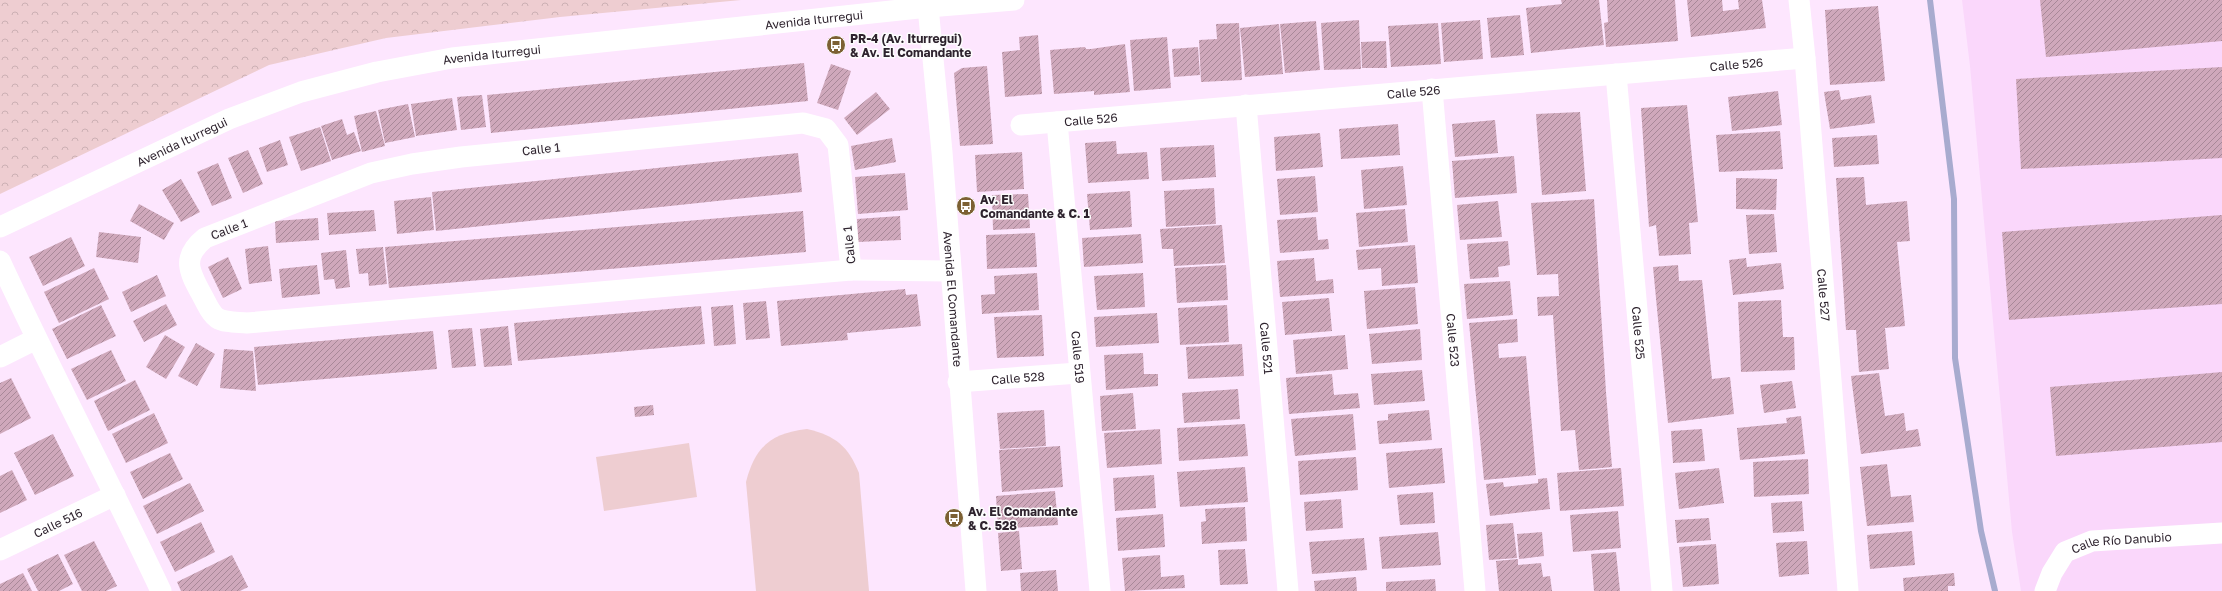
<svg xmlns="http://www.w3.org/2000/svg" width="2222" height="591" viewBox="0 0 2222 591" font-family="'Golos Text',sans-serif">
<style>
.built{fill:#fad7fb}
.grass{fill:#eecdd1}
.forest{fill:url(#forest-crowns)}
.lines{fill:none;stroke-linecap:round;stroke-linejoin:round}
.stream{stroke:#a8abcf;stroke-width:6}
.building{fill:url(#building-hatch)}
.minor{stroke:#fff;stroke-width:21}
.labels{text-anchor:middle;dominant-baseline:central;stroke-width:3;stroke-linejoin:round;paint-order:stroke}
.street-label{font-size:12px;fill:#2e232e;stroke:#fcfcfc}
.poi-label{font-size:12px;font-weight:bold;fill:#2e232e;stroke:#fcfcfc;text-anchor:start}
</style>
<defs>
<pattern id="forest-crowns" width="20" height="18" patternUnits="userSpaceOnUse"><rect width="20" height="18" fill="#eecdd1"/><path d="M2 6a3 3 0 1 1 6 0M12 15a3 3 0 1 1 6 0" fill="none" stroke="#ccb0b4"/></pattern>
<pattern id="building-hatch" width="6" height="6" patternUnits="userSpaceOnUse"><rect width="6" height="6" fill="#cfa8bb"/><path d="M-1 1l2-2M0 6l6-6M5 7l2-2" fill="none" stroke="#a88898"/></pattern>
</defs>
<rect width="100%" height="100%" fill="#fde6fe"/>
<!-- built -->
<polygon class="built" points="1962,0 2222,0 2222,591 2021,591 2012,532 1970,66"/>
<!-- grass -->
<g class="grass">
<path d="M807 429C836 436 848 446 859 473L869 591H756L746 482C755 447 771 433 807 429Z"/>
<polygon points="689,443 697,497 604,511 596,457"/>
</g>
<!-- forest -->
<polygon class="forest" points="0,0 741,0 560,17 386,38 269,65 0,194"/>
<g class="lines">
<!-- stream -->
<polyline class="stream" points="1930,0 1954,199 1955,358 1981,531 1995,591"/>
</g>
<!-- building -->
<g class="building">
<polygon points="1561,0 1599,0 1604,45 1531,53 1526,8 1562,4"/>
<polygon points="1607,0 1675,0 1678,41 1606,47 1604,23 1608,22"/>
<polygon points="1687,0 1722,0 1723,11 1739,9 1738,0 1762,0 1766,28 1691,37"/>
<polygon points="2040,0 2222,0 2222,41 2046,57"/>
<polygon points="1878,6 1885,81 1830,85 1825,10"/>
<polygon points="1520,15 1524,55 1491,58 1487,18"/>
<polygon points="1359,20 1361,69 1324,70 1321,23"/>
<polygon points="1480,20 1483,59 1444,62 1441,23"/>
<polygon points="1316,21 1320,70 1285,73 1280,24"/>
<polygon points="1239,23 1242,80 1201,82 1199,40 1217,39 1216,24"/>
<polygon points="1438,23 1441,64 1391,67 1388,26"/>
<polygon points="1279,24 1283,74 1245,77 1240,28"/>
<polygon points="1038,35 1042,94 1005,97 1002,52 1020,50 1019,37"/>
<polygon points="1167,37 1171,88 1134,91 1130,40"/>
<polygon points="1386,41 1387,68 1362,68 1361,42"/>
<polygon points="1125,44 1130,92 1094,95 1094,91 1054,94 1050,50 1085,47 1086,49 1091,49"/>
<polygon points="1198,47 1200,75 1174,77 1172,49"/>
<polygon points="804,63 808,101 491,133 487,95"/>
<polygon points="831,64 851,71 838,110 817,103"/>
<polygon points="987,66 993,144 960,146 954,73 962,68"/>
<polygon points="2222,67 2222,158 2021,169 2016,79"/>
<polygon points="1839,90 1841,100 1871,95 1875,123 1830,129 1824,92"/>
<polygon points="1778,91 1782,125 1732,131 1728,97"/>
<polygon points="876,92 890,109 857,135 844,118"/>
<polygon points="482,95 486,127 461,130 457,97"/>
<polygon points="452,98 457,130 416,136 411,104"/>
<polygon points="408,104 415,137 385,143 378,110"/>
<polygon points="1687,105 1698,222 1689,223 1691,254 1659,256 1656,225 1649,227 1641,108"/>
<polygon points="376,111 385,146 362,152 354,116"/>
<polygon points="1580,112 1586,191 1542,195 1536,114"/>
<polygon points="342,119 347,135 354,132 361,151 332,160 321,126"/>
<polygon points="1495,120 1498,153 1455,157 1452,124"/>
<polygon points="1398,124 1400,155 1341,159 1339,129"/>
<polygon points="320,127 331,161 301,171 289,137"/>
<polygon points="1780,131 1783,169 1719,172 1716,135"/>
<polygon points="1320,133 1323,167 1276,171 1274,137"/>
<polygon points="1877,135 1879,164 1834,167 1832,138"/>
<polygon points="892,138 896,162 855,170 851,146"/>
<polygon points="280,140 288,165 267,172 259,148"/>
<polygon points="1116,141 1117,154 1147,152 1149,179 1088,183 1085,143"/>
<polygon points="1214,145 1216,177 1162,181 1160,148"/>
<polygon points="248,150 263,184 243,193 228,158"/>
<polygon points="1022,152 1024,189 977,192 975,155"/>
<polygon points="798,153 802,192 436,231 432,192"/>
<polygon points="1514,156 1517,193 1455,198 1452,161"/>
<polygon points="218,163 232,198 212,206 197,172"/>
<polygon points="1403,166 1407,205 1364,209 1361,170"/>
<polygon points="905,173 908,210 858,214 855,177"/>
<polygon points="1315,176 1318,212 1280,215 1277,179"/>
<polygon points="1864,177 1866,205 1907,201 1910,241 1897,242 1905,326 1885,328 1889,369 1859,372 1856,330 1846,330 1836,178"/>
<polygon points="1736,178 1777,179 1776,210 1736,209"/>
<polygon points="181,179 200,212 181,222 162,190"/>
<polygon points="1214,188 1216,224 1166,227 1164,191"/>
<polygon points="1130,191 1132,227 1090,230 1087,194"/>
<polygon points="1028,194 1030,228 993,230 992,195"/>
<polygon points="431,197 434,230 397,234 394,201"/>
<polygon points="1594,199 1606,392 1612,467 1579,470 1575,430 1561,431 1553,315 1538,316 1537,297 1559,296 1558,274 1537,275 1531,203"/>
<polygon points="1498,201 1502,237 1460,240 1457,205"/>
<polygon points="139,204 174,223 164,240 130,221"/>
<polygon points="1405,209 1408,242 1359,247 1356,213"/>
<polygon points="374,210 376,231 329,235 327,213"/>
<polygon points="803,211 806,252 389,288 385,247"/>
<polygon points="1774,214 1777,252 1749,254 1746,215"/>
<polygon points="2222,215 2222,304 2009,320 2002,232"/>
<polygon points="900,216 901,240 858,242 857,219"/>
<polygon points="1316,217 1318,240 1328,239 1329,249 1280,253 1277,220"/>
<polygon points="318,218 319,240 276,243 275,221"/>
<polygon points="1222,225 1225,263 1174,266 1173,249 1162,249 1160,229"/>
<polygon points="99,232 141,237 138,263 96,257"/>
<polygon points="1035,233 1037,267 987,269 986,235"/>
<polygon points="1141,234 1143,263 1084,267 1082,238"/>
<polygon points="71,237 85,266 43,286 29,257"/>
<polygon points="1508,241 1510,265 1498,267 1499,277 1470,279 1467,244"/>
<polygon points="1415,245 1418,283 1382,286 1381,268 1358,270 1356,250"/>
<polygon points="268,246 272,281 249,284 245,249"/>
<polygon points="383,247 387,284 369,286 368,273 359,274 356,249"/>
<polygon points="346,250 350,287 336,289 334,279 324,280 321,253"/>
<polygon points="228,257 242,289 223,298 208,267"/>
<polygon points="1314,258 1316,281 1333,279 1334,293 1280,297 1277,261"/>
<polygon points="1746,258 1747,267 1781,263 1784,289 1733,295 1729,260"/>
<polygon points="317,265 320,294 282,298 279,269"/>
<polygon points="1226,265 1228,300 1177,303 1175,268"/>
<polygon points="1678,265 1679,281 1702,280 1712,379 1730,377 1734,414 1668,423 1653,267"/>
<polygon points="94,268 109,299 59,323 44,292"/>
<polygon points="1037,273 1039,310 982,314 981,295 995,294 994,276"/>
<polygon points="1143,273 1145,307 1097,310 1094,276"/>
<polygon points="157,275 166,296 131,312 122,292"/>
<polygon points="1510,281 1513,315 1467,319 1464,284"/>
<polygon points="1415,287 1418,324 1367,329 1364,291"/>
<polygon points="905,289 906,295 917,294 921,326 847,333 848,340 781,346 777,301"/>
<polygon points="1329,298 1332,331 1285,335 1282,302"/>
<polygon points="1781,300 1783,337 1794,337 1795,370 1741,372 1738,302"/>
<polygon points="766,301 770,338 746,340 743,303"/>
<polygon points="166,304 177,325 144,342 133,321"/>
<polygon points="101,305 116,336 67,359 52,329"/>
<polygon points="733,305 736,344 714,346 711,307"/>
<polygon points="1227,305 1229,342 1180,345 1178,308"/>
<polygon points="701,306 705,344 518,361 514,323"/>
<polygon points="1157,313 1159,343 1096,347 1094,317"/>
<polygon points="1042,315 1044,356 997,358 994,317"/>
<polygon points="1517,319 1518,342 1498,344 1499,358 1526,356 1536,475 1484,480 1469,323"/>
<polygon points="508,326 512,365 484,367 480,329"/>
<polygon points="472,328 476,366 452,368 448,330"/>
<polygon points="1420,329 1422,360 1372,364 1369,334"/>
<polygon points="433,331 437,369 258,385 254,347"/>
<polygon points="165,335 185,347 166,379 146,367"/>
<polygon points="1345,335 1348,369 1296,374 1293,340"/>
<polygon points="196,343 215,354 197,386 178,376"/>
<polygon points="1242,344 1244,376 1188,379 1186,347"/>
<polygon points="224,349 253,351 256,391 220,388"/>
<polygon points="111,350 126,381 87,400 71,369"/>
<polygon points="1143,353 1144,374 1158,374 1158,386 1106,390 1104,355"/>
<polygon points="1422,370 1425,401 1374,405 1371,374"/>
<polygon points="2222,372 2222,442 2056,456 2050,387"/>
<polygon points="1879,373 1885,416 1904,413 1906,431 1918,429 1921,446 1861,454 1851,376"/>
<polygon points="1332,374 1334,395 1358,393 1360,408 1289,414 1286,378"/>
<polygon points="11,378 31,418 0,434 0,383"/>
<polygon points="135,380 150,410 108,431 94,401"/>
<polygon points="1792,381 1796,408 1764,413 1760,385"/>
<polygon points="1238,389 1240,419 1184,423 1182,393"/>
<polygon points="1133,393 1136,429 1102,431 1100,396"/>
<polygon points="653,405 654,415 635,417 634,407"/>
<polygon points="1044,410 1046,446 1000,449 997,413"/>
<polygon points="1429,410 1432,440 1379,444 1377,421 1388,420 1388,414"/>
<polygon points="154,413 168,443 126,463 112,434"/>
<polygon points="1353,414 1356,450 1295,456 1291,419"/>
<polygon points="1801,416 1805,454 1740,460 1737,428 1787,423 1786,418"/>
<polygon points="1245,424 1248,456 1179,461 1177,428"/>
<polygon points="1160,429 1162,464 1107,468 1104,433"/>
<polygon points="1702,429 1705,461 1673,463 1671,431"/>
<polygon points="53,434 74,476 35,495 14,453"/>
<polygon points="1060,446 1063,487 1002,492 999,450"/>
<polygon points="1442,448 1445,483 1389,488 1386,453"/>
<polygon points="170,453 183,479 143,499 130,472"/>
<polygon points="1356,457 1358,490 1300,495 1298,461"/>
<polygon points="1808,459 1809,494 1754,497 1753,462"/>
<polygon points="1887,464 1891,497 1911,495 1914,522 1867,526 1860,467"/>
<polygon points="1245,467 1248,502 1180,507 1177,472"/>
<polygon points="1621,468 1624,506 1560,511 1557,473"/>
<polygon points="1719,468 1724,503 1679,509 1675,473"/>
<polygon points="12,470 27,500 0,513 0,476"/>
<polygon points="1154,475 1156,508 1115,511 1113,478"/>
<polygon points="1547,478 1550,509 1490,516 1486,484 1503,482 1504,487 1538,483 1538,479"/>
<polygon points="190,483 204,511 157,534 143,506"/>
<polygon points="1055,491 1058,525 998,529 996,496"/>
<polygon points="1433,492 1435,523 1400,525 1397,495"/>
<polygon points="1341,499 1343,528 1306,531 1304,502"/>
<polygon points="1802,501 1804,531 1773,533 1771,503"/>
<polygon points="1245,507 1247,541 1202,544 1201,522 1206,521 1205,509"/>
<polygon points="1618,511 1621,548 1573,552 1570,515"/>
<polygon points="1163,514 1165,547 1118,551 1116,518"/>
<polygon points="1709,518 1711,540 1677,543 1675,520"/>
<polygon points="201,522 215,552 175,572 160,542"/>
<polygon points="1513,523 1517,558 1489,560 1486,525"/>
<polygon points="1019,531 1022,569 1001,571 998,533"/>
<polygon points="1912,531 1915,565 1870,569 1867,535"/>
<polygon points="1438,532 1441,565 1382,569 1379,537"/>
<polygon points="1542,532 1544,556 1519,559 1517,534"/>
<polygon points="1364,538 1367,570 1312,574 1309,542"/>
<polygon points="94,541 117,586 106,591 82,591 64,555"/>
<polygon points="1807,541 1809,574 1779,577 1776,543"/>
<polygon points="1716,544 1719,584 1683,587 1679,547"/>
<polygon points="1245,549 1248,584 1220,585 1218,550"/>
<polygon points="1616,552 1620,591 1594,591 1591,554"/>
<polygon points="58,554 73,584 59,591 38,591 27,569"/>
<polygon points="232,555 248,587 240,591 181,591 177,582"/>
<polygon points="1160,555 1161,577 1184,575 1185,588 1125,591 1122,558"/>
<polygon points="1518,559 1518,565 1541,563 1543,577 1550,576 1552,591 1499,591 1496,561"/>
<polygon points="1056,570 1058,591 1021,591 1020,573"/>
<polygon points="23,573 32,591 0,591 0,584"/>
<polygon points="1954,573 1955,586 1948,586 1948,591 1904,591 1903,578"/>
<polygon points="1356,577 1357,591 1315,591 1314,581"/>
<polygon points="1435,579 1436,591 1386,591 1386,582"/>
</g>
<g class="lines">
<!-- minor -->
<g class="minor">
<path id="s1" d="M1799 0 1805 58 1848 591"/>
<path id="s2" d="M928 7 942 152 976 591"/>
<path id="s3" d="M1616 74 1662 591"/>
<path id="s4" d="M1432 89 1475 591"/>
<path id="s5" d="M1246 105 1288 591"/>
<path id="s6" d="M1057 122 1100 591"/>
<path d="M803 123 826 129 838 145 851 270 247 323C238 322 225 323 217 318 210 313 207 304 203 297 190 273 180 258 205 238L371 173 412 164 461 157Z"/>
<path id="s7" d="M1021 125 1805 58"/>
<path id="s8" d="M0 227 229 119 301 92 377 72 452 58 928 7 1014 0"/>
<path d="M0 261C51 372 109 480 161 591"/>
<polyline points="851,270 950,271"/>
<polyline points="0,357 36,339"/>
<path id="s9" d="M958 382 1078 373"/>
<path id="s10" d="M0 550 115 495"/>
<path id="s11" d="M2045 591 2052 573 2065 552 2092 541 2222 533"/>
</g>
</g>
<!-- icons -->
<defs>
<symbol id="bus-disc" viewBox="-11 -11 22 22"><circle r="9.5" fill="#7c6033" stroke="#fcfcfc"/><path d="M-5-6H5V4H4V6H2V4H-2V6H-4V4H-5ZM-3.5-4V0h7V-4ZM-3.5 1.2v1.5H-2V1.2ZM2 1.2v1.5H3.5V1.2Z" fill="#fff"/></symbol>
</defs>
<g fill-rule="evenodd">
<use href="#bus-disc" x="825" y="34" width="22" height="22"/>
<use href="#bus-disc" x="955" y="195" width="22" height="22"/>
<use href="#bus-disc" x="943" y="507" width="22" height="22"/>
</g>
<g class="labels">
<!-- street labels -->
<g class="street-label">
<text stroke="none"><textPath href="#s8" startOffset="849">Avenida Iturregui</textPath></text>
<text stroke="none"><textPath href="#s8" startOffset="525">Avenida Iturregui</textPath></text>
<text stroke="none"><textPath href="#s7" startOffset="718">Calle 526</textPath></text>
<text stroke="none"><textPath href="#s7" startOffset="394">Calle 526</textPath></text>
<text stroke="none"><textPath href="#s7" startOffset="70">Calle 526</textPath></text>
<text stroke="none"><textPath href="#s8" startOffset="201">Avenida Iturregui</textPath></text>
<text transform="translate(541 149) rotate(-6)">Calle 1</text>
<text transform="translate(229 229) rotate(-21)">Calle 1</text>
<text transform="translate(849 245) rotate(-96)">Calle 1</text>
<text stroke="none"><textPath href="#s1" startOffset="296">Calle 527</textPath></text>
<text stroke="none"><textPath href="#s2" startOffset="293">Avenida El Comandante</textPath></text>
<text stroke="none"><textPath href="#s3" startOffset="260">Calle 525</textPath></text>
<text stroke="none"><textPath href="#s4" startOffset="252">Calle 523</textPath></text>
<text stroke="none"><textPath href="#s5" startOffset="244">Calle 521</textPath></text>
<text stroke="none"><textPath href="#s6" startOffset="236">Calle 519</textPath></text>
<text stroke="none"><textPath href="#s9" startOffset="60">Calle 528</textPath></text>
<text stroke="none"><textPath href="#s10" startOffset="64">Calle 516</textPath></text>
<text stroke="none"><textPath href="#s11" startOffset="102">Calle Río Danubio</textPath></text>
</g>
<!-- poi labels -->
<g class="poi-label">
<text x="850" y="38">PR-4 (Av. Iturregui)<tspan x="850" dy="14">&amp; Av. El Comandante</tspan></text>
<text x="980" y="199">Av. El<tspan x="980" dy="14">Comandante &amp; C. 1</tspan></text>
<text x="968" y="511">Av. El Comandante<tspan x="968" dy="14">&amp; C. 528</tspan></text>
</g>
</g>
</svg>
